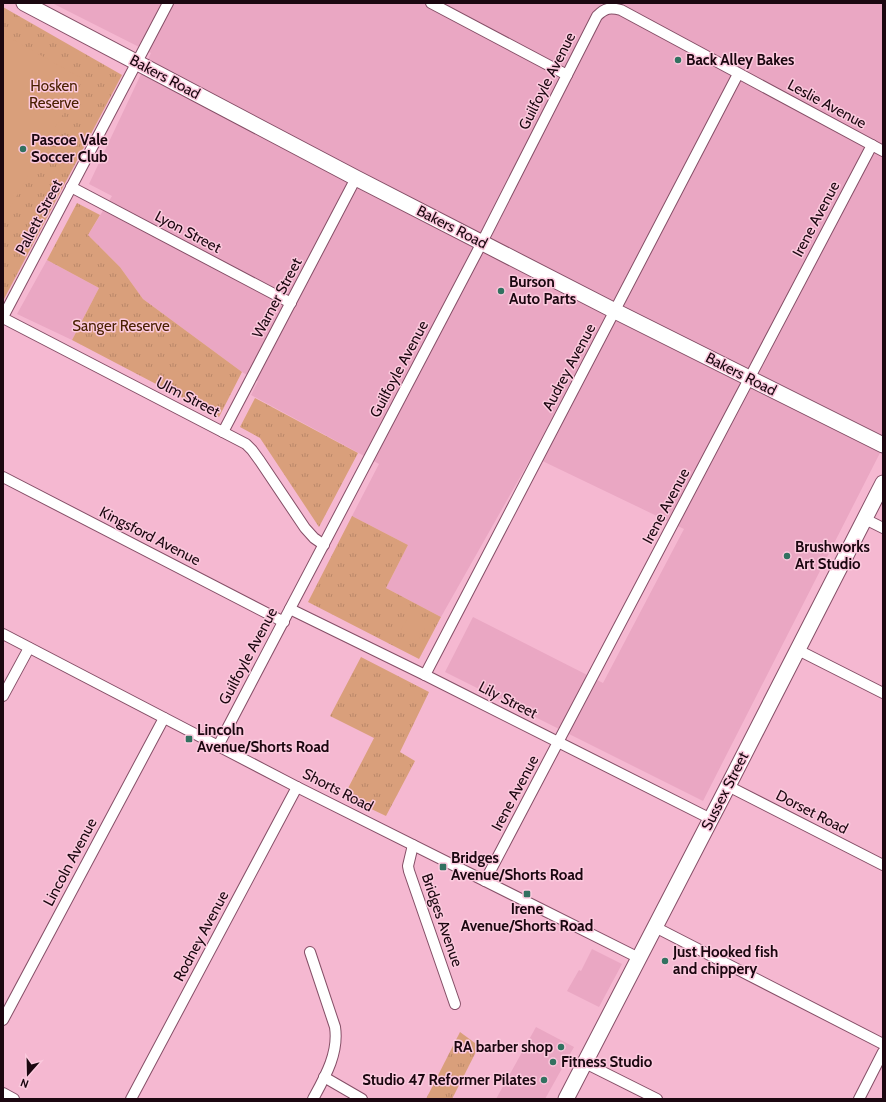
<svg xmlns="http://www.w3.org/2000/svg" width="886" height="1102" viewBox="0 0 886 1102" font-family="Cabin,sans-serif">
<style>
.built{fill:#eaa7c3}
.park{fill:url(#park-tufts)}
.garden{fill:#d99f7b}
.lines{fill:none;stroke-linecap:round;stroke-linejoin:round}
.street-casing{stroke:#854f67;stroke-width:12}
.secondary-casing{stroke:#854f67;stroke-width:17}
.street{stroke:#fff;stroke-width:10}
.secondary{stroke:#fff;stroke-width:15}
.poi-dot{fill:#327160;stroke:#fbc9dd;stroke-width:1.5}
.labels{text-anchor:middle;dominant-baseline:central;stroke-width:3;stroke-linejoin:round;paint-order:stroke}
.poi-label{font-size:15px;font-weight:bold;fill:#1b0710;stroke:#fbc9dd;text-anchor:start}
.street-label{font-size:15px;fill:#1b0710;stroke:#fbc9dd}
.park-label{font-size:15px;fill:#492000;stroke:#fbc9dd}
</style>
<defs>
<pattern id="park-tufts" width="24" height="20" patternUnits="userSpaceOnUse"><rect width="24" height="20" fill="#d99f7b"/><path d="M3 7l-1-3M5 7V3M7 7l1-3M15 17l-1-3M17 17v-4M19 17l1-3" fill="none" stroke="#ba8769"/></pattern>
</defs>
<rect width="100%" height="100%" fill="#f5b8d1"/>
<!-- built -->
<g class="built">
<polygon points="52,3 883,3 883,447 703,801 445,672 473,617 603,683 684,529 532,456 441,617 386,588 408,545 352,516 379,464 251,395 258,381 242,372 143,299 120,267 88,235 112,196 89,184 151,53"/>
<polygon points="47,260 99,288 72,340 17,314"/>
<polygon points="592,949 622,964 599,1007 567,991 579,970 581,971"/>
<polygon points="536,1027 574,1047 545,1099 496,1099"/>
</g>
<!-- park -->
<g class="park">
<polygon points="3,7 122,75 3,301"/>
<polygon points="77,203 100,215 88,235 120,267 143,299 242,372 219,417 72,340 99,288 47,260"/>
<polygon points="255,398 358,453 319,527 260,438 240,427"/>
<polygon points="352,516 408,545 386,588 441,617 419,659 308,602"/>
<polygon points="361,657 429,692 400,752 415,761 386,816 344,796 374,738 330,716"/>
<polygon points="460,1032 479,1046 452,1099 426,1099"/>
</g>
<!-- garden -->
<g class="garden">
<polygon points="3,34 83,79 3,220"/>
<polygon points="407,619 425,628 419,639 401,630"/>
</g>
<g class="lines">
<defs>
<g id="street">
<polyline points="431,3 567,75"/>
<polyline points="71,187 291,303"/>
<polyline points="3,317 168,3"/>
<polyline points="3,318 246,444 252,450 260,461 305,528 314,538 324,545"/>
<polyline points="223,432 356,178"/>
<polyline points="3,477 284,622"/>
<polyline points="865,519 883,528"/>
<polyline points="290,609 425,675 711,819"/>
<polyline points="3,634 297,787 639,958"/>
<polyline points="798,650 883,693"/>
<polyline points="425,675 738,74"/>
<polyline points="3,696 29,648"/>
<path d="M218 746 476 254 597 16C605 8 610 7 621 10L883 151"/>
<polyline points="728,786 883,865"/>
<polyline points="413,845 408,866 409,871 455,1004"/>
<polyline points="485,881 872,145"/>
<polyline points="655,927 883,1044"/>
<path d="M310 952 335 1027C339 1053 325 1077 313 1099"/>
<polyline points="3,1020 164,718"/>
<polyline points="585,1063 657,1099"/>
<polyline points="324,1077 362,1099"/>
<polyline points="3,1093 14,1099"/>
<polyline points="131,1099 297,787"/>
<polyline points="859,1099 883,1052"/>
</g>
<g id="secondary">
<polyline points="24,3 356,178 615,311 883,445"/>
<polyline points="566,1099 728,786 883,483"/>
</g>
</defs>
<!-- street casing -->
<use href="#street" class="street-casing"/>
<!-- secondary casing -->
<use href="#secondary" class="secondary-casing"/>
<!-- street -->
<use href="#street" class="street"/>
<!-- secondary -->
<use href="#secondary" class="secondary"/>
</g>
<!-- markers -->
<g class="poi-dot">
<circle cx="678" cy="60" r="4"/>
<circle cx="23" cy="149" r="4"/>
<circle cx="501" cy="291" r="4"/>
<circle cx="787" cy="556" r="4"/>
<rect x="185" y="735" width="8" height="8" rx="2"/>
<rect x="439" y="863" width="8" height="8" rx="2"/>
<rect x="523" y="890" width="8" height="8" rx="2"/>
<circle cx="665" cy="961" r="4"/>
<circle cx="561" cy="1047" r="4"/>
<circle cx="553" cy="1062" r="4"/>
<circle cx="544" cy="1080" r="4"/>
</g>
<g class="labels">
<!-- poi labels -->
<g class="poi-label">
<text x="686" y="60">Back Alley Bakes</text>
<text x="31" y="140">Pascoe Vale<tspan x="31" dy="17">Soccer Club</tspan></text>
<text x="509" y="282">Burson<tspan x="509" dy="17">Auto Parts</tspan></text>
<text x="795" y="547">Brushworks<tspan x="795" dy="17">Art Studio</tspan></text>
<text x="197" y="730">Lincoln<tspan x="197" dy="17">Avenue/Shorts Road</tspan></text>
<text x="451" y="858">Bridges<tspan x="451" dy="17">Avenue/Shorts Road</tspan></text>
<text x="527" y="909" text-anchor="middle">Irene<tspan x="527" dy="17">Avenue/Shorts Road</tspan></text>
<text x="673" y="952">Just Hooked fish<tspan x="673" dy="17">and chippery</tspan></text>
<text x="553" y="1047" text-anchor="end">RA barber shop</text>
<text x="561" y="1062">Fitness Studio</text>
<text x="536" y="1080" text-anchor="end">Studio 47 Reformer Pilates</text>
</g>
<!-- street labels -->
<g class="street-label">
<text transform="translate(165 77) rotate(28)">Bakers Road</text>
<text transform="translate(547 81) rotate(-63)">Guilfoyle Avenue</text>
<text transform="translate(827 104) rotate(28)">Leslie Avenue</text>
<text transform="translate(39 217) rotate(-62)">Pallett Street</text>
<text transform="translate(816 219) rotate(-62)">Irene Avenue</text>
<text transform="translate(452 227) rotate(27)">Bakers Road</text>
<text transform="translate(188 232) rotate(28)">Lyon Street</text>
<text transform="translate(277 298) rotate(-62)">Warner Street</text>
<text transform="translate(569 367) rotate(-62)">Audrey Avenue</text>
<text transform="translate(399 369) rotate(-62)">Guilfoyle Avenue</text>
<text transform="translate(741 374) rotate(27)">Bakers Road</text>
<text transform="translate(188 397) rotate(27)">Ulm Street</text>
<text transform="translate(666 506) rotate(-62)">Irene Avenue</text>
<text transform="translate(150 536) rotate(27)">Kingsford Avenue</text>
<text transform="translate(248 656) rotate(-62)">Guilfoyle Avenue</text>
<text transform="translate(508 700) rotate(27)">Lily Street</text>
<text transform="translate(338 790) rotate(27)">Shorts Road</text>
<text transform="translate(725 791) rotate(-63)">Sussex Street</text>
<text transform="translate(515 793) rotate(-62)">Irene Avenue</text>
<text transform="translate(812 812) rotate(27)">Dorset Road</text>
<text transform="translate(70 862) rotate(-62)">Lincoln Avenue</text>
<text transform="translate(442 920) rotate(71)">Bridges Avenue</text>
<text transform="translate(201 936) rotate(-62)">Rodney Avenue</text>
</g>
<!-- park labels -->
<g class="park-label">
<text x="54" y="86">Hosken<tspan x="54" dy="17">Reserve</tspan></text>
<text x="121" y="326">Sanger Reserve</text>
</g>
</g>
<!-- border -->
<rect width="886" height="1102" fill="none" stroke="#1b0710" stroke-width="8"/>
<!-- north arrow -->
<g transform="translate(28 1074) rotate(200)" stroke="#fbc9dd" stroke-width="3" paint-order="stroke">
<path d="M0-3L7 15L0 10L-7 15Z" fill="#1b0710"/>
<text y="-6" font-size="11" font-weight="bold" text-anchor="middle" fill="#1b0710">N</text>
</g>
</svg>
